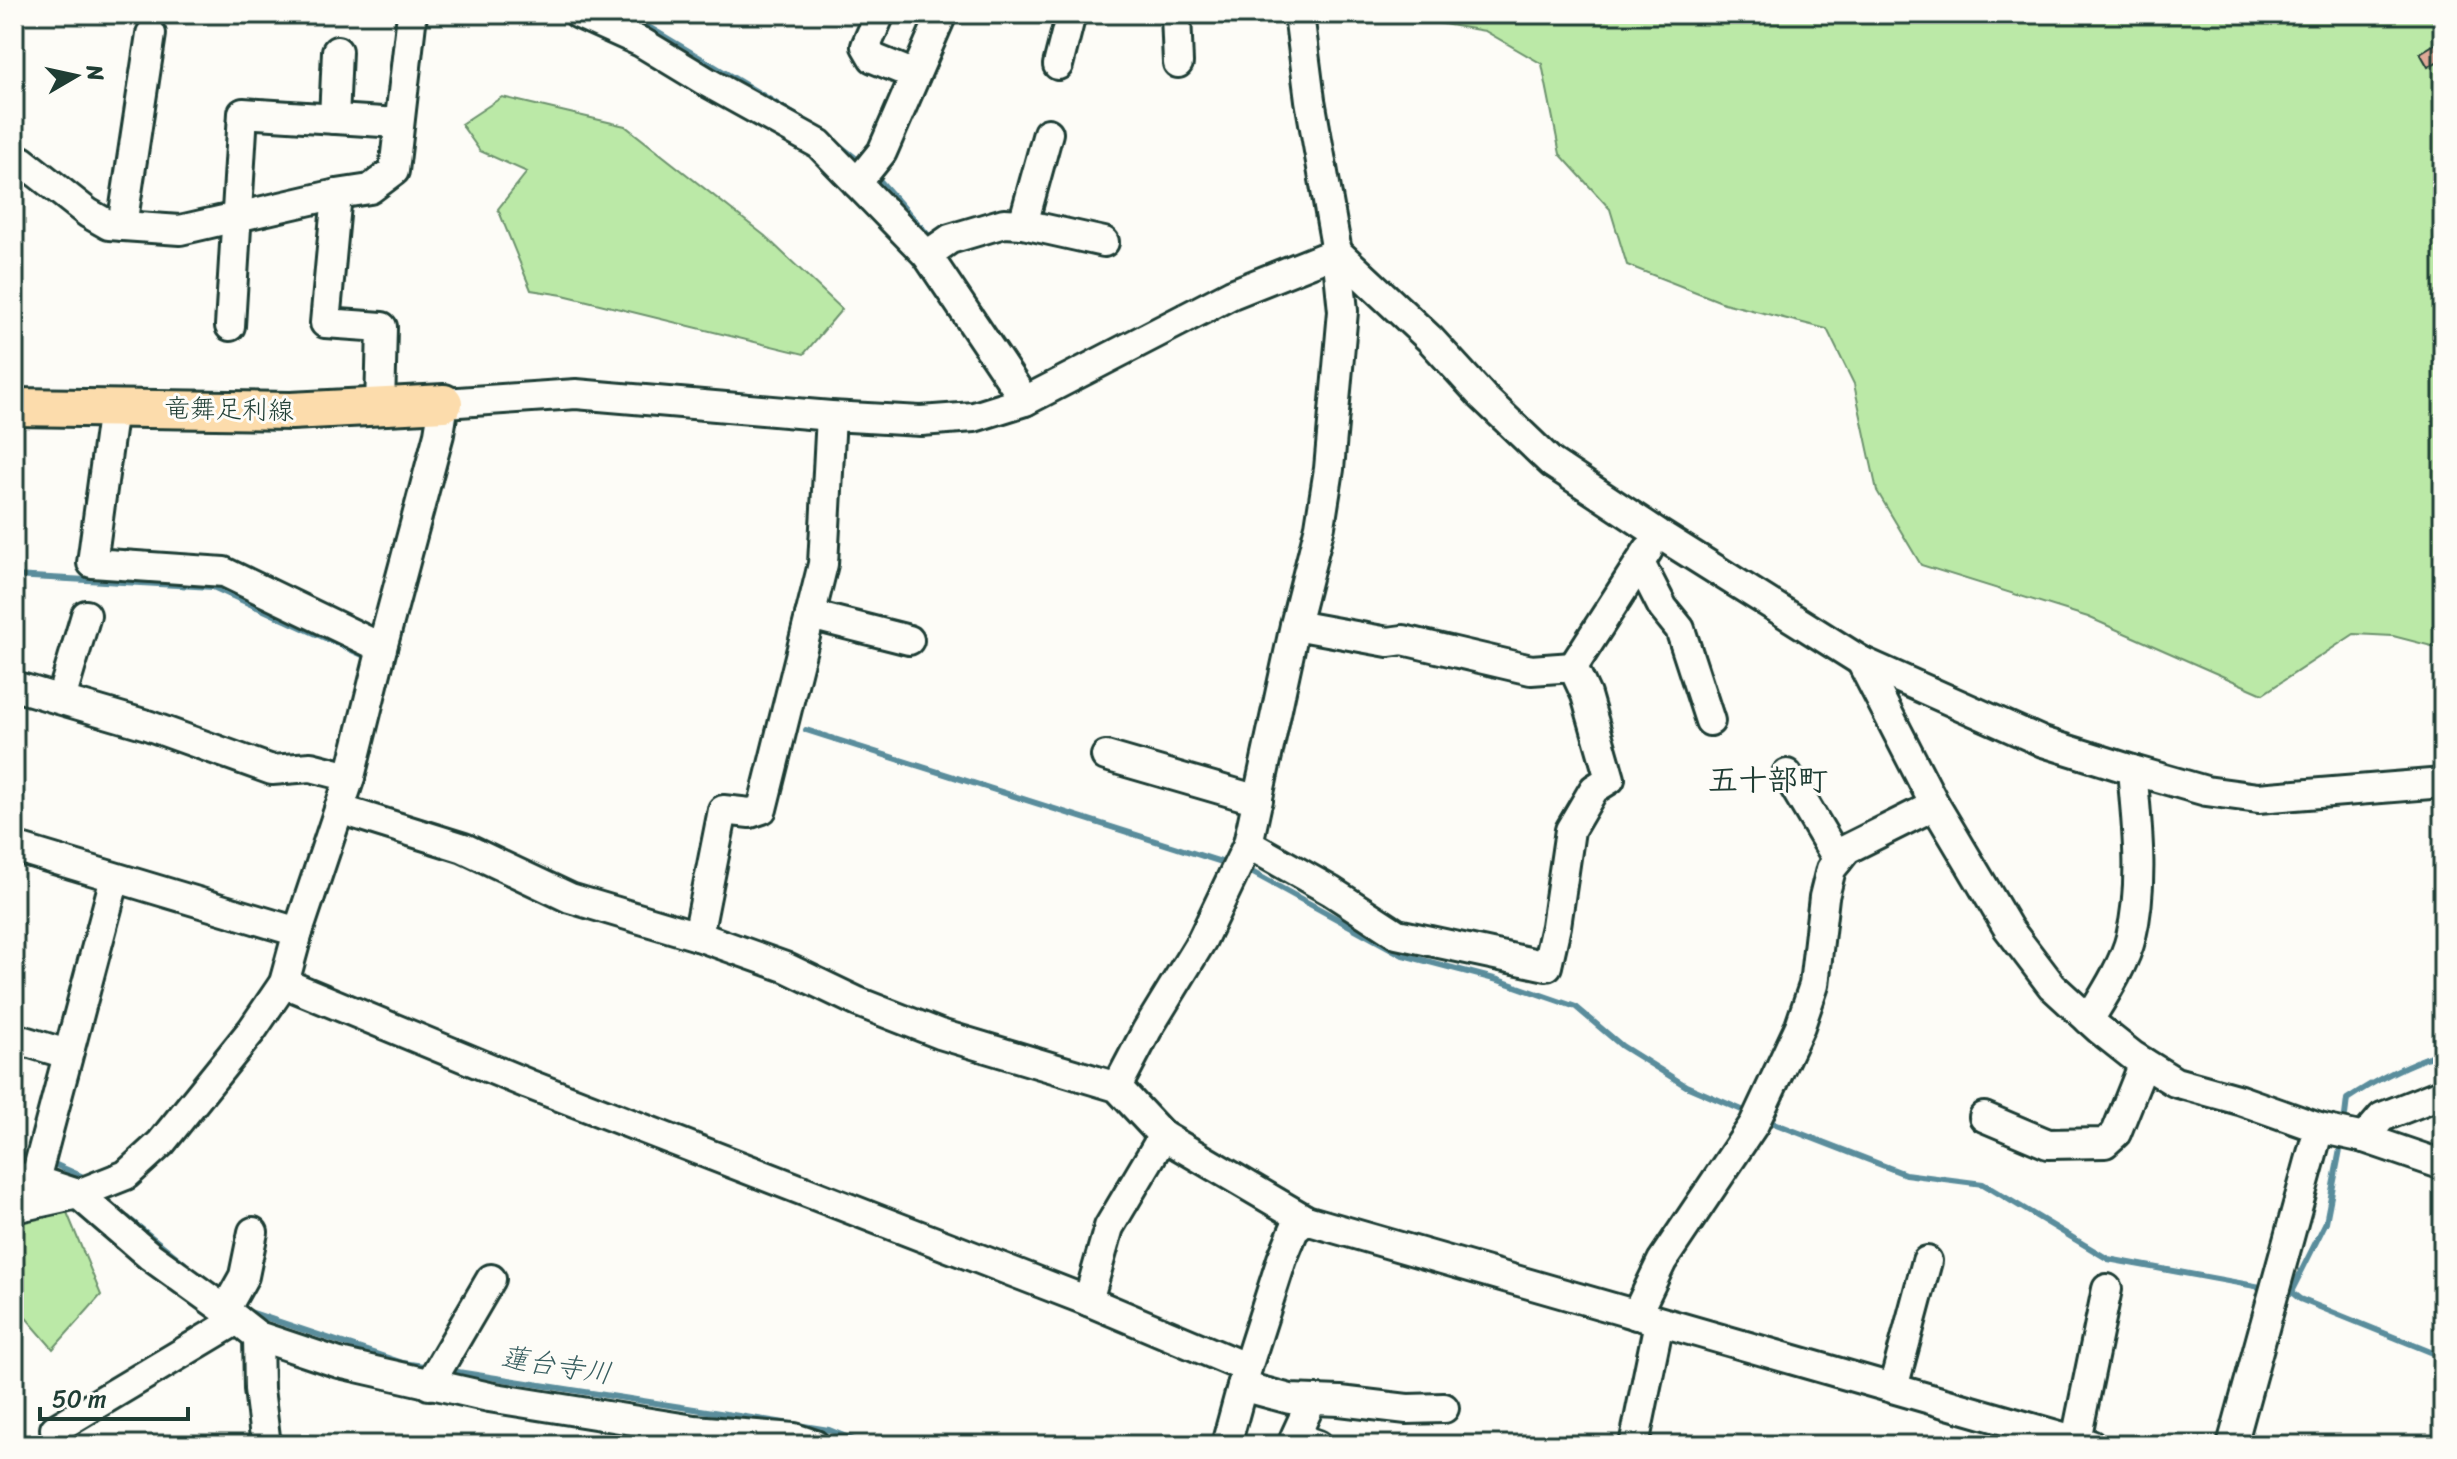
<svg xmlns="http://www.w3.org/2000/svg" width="2457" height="1459" viewBox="0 0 2457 1459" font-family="Sriracha,'Klee One',sans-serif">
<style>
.green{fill:#bbe9a7;stroke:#6d936e;stroke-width:2}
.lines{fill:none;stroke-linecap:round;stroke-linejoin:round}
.stream{stroke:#5a8d9c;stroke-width:6}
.building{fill:#e1aa98;stroke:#1f3d34;stroke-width:2}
.minor-casing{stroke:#1f3d34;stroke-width:34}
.major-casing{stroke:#1f3d34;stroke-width:42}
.minor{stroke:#fdfcf7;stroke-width:28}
.major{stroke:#fcdcac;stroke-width:36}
.labels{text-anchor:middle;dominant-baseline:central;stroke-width:6;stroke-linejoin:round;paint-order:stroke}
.street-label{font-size:26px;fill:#1f3d34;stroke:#fdfcf7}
.water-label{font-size:28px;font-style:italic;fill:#385e60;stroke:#fdfcf7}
.quarter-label{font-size:30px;font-weight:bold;fill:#1f3d34;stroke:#fdfcf7}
</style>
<rect width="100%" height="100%" fill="#fdfcf7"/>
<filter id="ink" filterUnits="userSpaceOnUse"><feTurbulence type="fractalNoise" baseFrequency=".0125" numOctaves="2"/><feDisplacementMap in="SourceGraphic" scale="16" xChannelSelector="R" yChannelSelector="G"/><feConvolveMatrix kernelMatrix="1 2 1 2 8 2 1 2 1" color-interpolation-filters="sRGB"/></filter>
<g filter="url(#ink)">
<!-- green -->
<g class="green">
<polygon points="1427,14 2443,14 2443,649 2393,636 2354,634 2263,694 2088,617 1921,565 1877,491 1854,384 1827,329 1724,303 1627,265 1610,209 1560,154 1542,64 1485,31 1425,21"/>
<polygon points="502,97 625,126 765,236 842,309 804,354 563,295 531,290 498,209 527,172 480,151 461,124"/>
<polygon points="66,1210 101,1295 53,1349 14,1304 14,1222"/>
</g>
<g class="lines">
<!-- stream -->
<g class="stream">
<polyline points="619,14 652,29 797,116"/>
<polyline points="839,145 862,163"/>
<polyline points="873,173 929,236"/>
<polyline points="14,576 213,587 367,657"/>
<polyline points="806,730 1231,865"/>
<polyline points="1246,869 1403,955 1498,980 1576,1007 1622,1046 1686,1086 1749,1113"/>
<polyline points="1763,1119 1905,1174 1983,1184 2108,1259 2266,1288"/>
<path d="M2344 1124 2347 1099C2377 1079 2409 1063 2443 1052"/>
<polyline points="14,1154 33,1157"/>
<polyline points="54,1164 81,1176"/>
<polyline points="128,1218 184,1263"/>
<polyline points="2281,1290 2291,1292 2326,1222 2342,1139"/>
<polyline points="2291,1292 2300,1299 2443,1357"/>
<polyline points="244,1310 403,1363 430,1367"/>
<polyline points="445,1370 829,1430 866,1445"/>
</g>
</g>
<!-- building -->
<polygon class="building" points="2443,39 2443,58 2428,67 2420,53"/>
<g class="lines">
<defs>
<g id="minor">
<polyline points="579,14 641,42 707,82 819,144 927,255 1025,401"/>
<polyline points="880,14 866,46 873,58 915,75"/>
<polyline points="1176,14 1178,63"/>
<polyline points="1058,65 1071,14"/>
<polyline points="334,119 337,51"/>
<polyline points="14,159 22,161 88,213 109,225 180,230 337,194 370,189 394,171 412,14"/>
<polyline points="857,183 882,152 942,14"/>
<polyline points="337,194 325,323 382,327 380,408"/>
<polyline points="1023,224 1048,133"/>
<polyline points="122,226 151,34"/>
<polyline points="1337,252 1430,339 1483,397 1552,463 1659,534 1861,661 2043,742 2136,771 2206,791 2258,798 2443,783"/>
<polyline points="927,255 950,239 1004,223 1023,224 1104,242"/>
<polyline points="230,326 243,113 398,123"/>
<polyline points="113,408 92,563 224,572 382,648"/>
<polyline points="1640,563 1663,608 1680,629 1710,721"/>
<polyline points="810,615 909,640"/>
<polyline points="1295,625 1388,642 1403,640 1531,670 1573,667"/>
<polyline points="1861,661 1935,805 2008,928 2052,986 2099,1029 2133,1056 2175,1082 2240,1100 2319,1128 2364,1138 2443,1165"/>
<polyline points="1573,667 1648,550"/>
<polyline points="14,686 147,725 272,770 311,767 350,777"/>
<polyline points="61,699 86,615"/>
<polyline points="1106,756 1258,800"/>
<polyline points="1787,774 1838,860"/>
<polyline points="339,809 464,848 570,898 698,936 785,967 858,1002 940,1034 1117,1087 1163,1136 1306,1220 2091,1445"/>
<polyline points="1248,844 1331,891 1397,934 1547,966 1556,926 1570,830 1594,789 1610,779 1586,695 1573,667"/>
<polyline points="14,847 298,932"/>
<polyline points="698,936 723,810 750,813 762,809 823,564 831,416"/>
<polyline points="284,983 528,1084 1088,1301 1247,1368"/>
<path d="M2089 1020C2103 997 2125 963 2131 937 2144 883 2137 825 2132 770"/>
<polyline points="14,1038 67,1054"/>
<polyline points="1117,1087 1147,1030 1202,940 1248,844 1295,625 1320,526 1329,469 1343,311 1337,252 1310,100 1299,14"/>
<polyline points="1984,1117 2048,1144 2105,1143 2116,1133 2144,1063"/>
<polyline points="2364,1138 2382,1117 2443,1093"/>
<polyline points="14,1176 35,1180 78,1194 150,1256 225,1310 258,1336 339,1363 489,1397 694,1430 794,1438 815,1445"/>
<polyline points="35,1180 115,878"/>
<polyline points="14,1208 78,1194 126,1175 161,1143 252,1030 284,983 298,932 350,777 382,648 439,434 444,403 576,394 831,416 921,421 974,417 1025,401 1232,294 1337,252"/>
<polyline points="1088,1301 1109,1227 1163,1136"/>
<polyline points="225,1310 244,1276 253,1232"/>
<polyline points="1636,1315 1662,1261 1754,1124 1800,1026 1814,985 1824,897 1831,869 1847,849 1935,805"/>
<polyline points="258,1336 259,1389 266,1445"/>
<polyline points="429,1385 491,1279"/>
<polyline points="1242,1386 1290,1399 1340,1401 1407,1409 1444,1408"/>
<polyline points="1893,1388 1927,1261"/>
<polyline points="1312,1400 1295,1437 1318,1445"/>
<polyline points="55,1429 237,1320"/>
<polyline points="2076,1440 2107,1289"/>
<polyline points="1226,1445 1247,1368 1282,1259 1294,1230 1306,1220"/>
<polyline points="1634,1445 1659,1322"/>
<polyline points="2232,1445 2319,1128"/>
</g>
<polyline id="major" points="14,407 291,411 444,403"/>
</defs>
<!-- minor casing -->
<use href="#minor" class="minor-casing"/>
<!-- major casing -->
<use href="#major" class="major-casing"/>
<!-- minor -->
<use href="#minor" class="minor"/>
<!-- major -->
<use href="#major" class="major"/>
</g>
</g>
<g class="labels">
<!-- street labels -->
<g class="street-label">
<text transform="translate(229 409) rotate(1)">竜舞足利線</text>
</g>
<!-- water labels -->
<g class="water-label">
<text transform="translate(556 1365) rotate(9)">蓮台寺川</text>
</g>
<!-- quarter labels -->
<g class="quarter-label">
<text x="1768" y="780">五十部町</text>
</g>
</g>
<!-- margin -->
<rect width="2457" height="1459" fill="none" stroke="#fdfcf7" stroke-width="48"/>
<rect x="24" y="24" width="2409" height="1411" fill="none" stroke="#1f3d34" stroke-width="3" filter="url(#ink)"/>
<!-- north arrow -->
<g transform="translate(76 76) rotate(81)" stroke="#fdfcf7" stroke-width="6" paint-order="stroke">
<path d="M0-6L14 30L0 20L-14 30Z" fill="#1f3d34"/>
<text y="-12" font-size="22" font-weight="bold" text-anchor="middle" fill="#1f3d34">N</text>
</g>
<!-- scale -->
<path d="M40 1407v12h148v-12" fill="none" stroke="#1f3d34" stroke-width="4"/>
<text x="52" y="1407" font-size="24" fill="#1f3d34" stroke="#fdfcf7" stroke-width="6" paint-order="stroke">50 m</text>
</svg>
